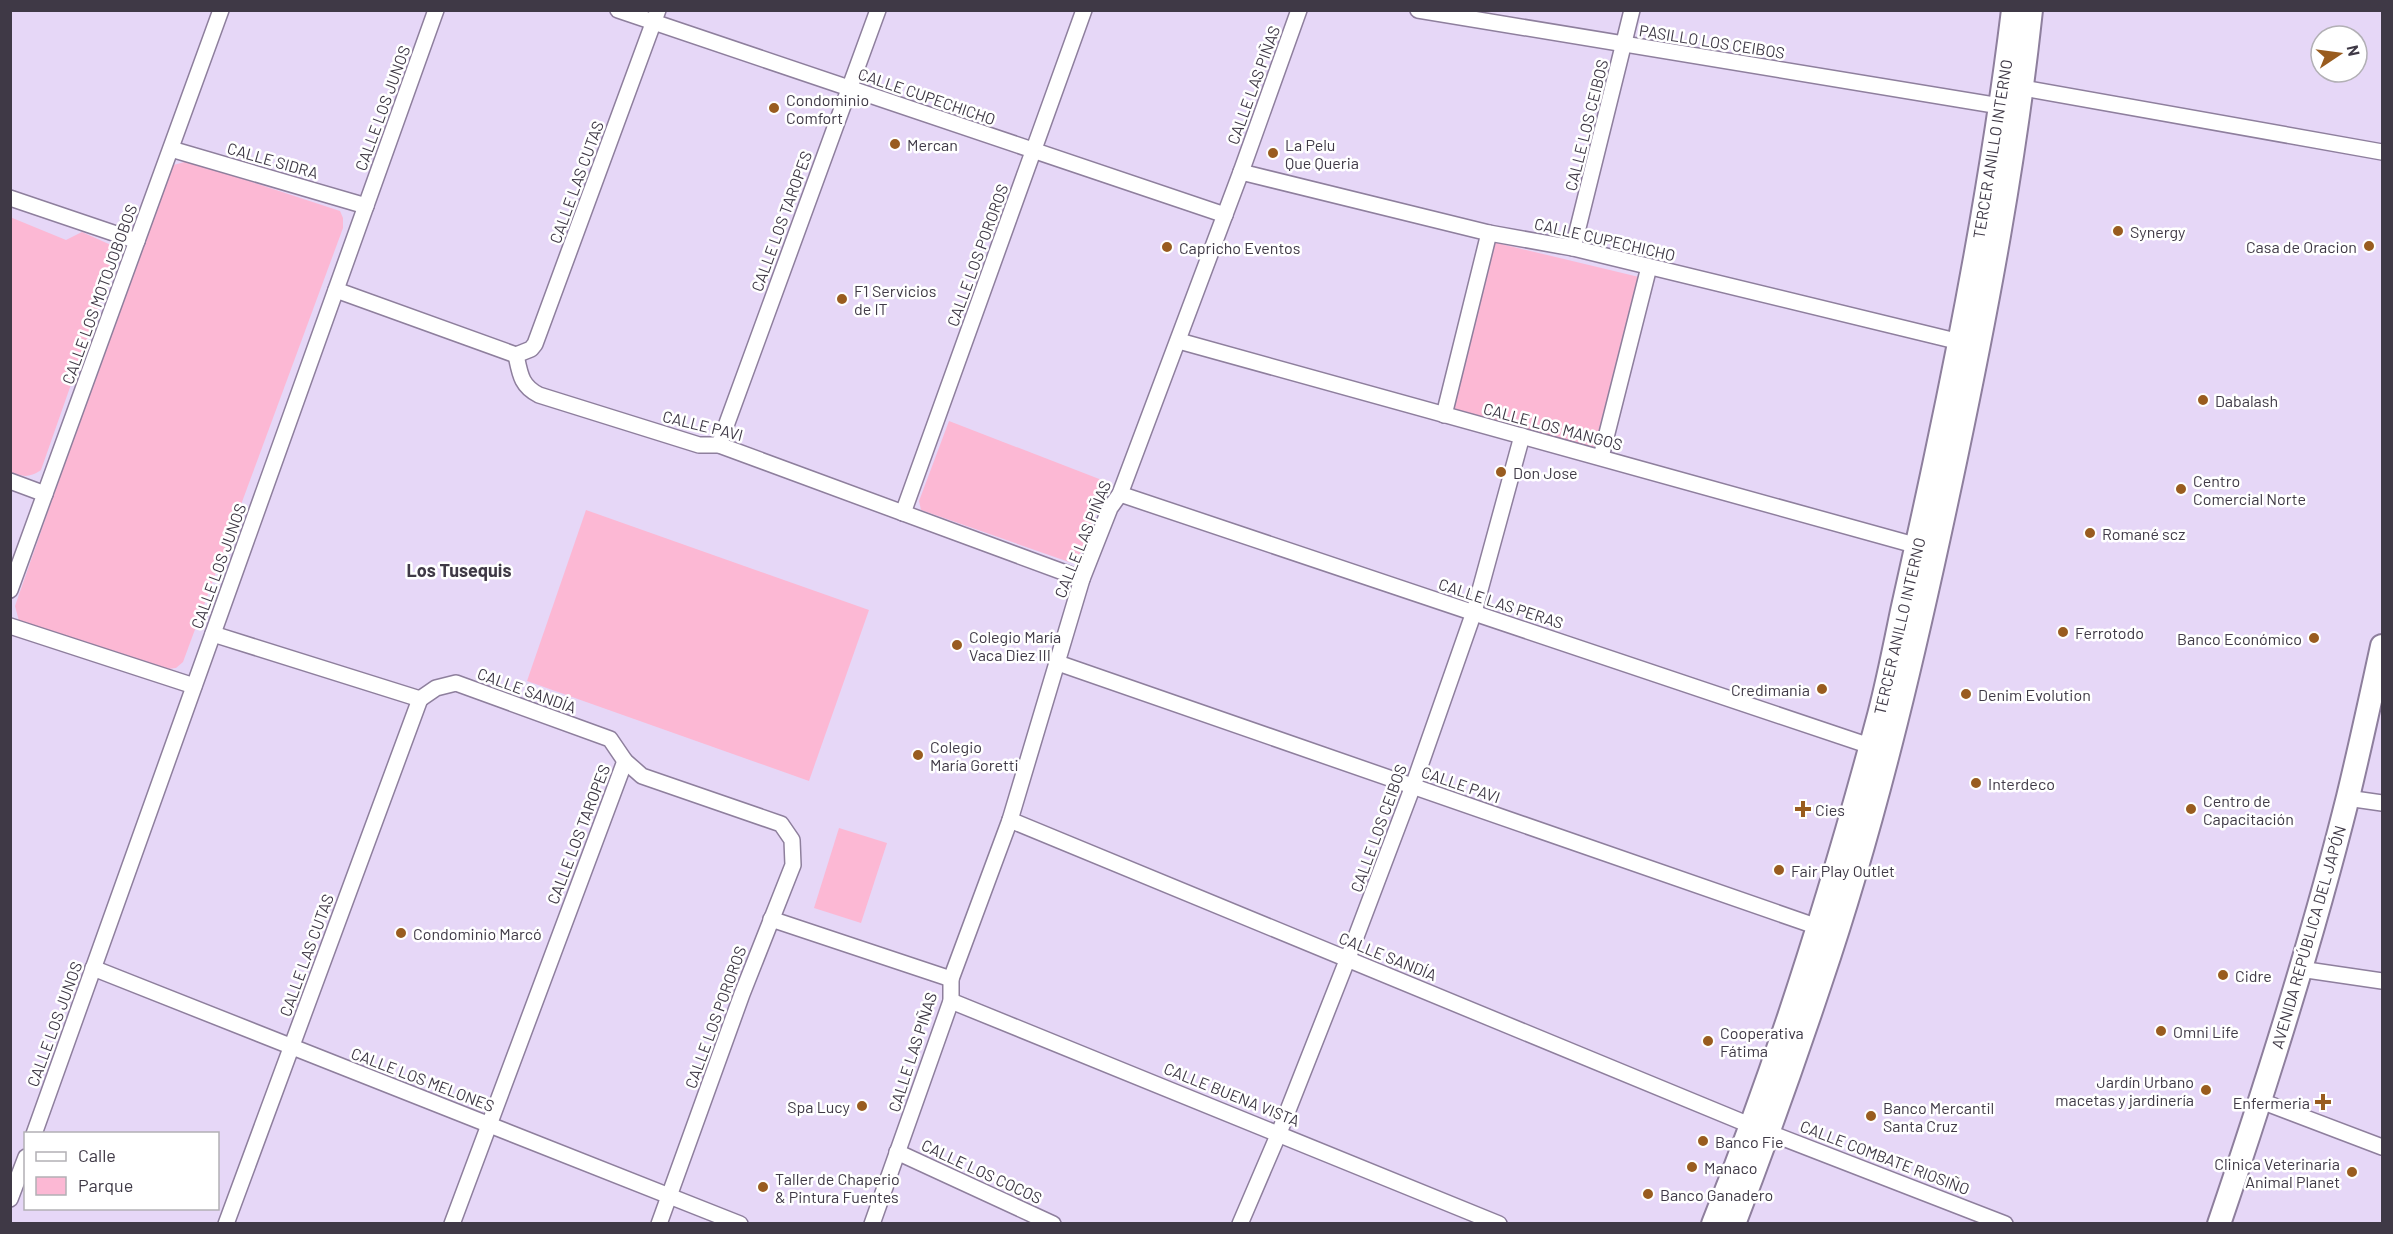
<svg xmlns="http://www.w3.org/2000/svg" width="2393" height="1234" viewBox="0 0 2393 1234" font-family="Barlow,sans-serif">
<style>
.green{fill:#fcb8d4}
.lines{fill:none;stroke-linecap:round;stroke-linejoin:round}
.street-casing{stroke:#8e7f9d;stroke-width:18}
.secondary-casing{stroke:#8e7f9d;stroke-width:26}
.street{stroke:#fff;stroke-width:15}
.secondary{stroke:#fff;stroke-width:22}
.poi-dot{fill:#995c1f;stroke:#fff;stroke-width:2}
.labels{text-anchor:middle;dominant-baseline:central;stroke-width:5;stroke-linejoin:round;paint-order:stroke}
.street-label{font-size:16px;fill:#3f3946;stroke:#fff}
.poi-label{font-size:16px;fill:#3f3946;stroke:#fff;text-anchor:start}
.neighbourhood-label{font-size:18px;font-weight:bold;fill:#3f3946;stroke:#fff}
</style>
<rect width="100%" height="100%" fill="#e6d7f7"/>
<!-- green -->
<g class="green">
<polygon points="188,161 340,211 343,218 343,228 183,662 176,668 167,669 19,621 15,606 166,173 170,166"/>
<path d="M10 217 66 240 82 232 111 245 116 256 41 470C29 478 23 477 10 472Z"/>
<polygon points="1493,242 1639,277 1598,448 1452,414"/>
<polygon points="949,421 1107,482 1079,557 1069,562 921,510 919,501"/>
<polygon points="586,510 869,610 809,781 527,681"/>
<polygon points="839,828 887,843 861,923 814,908"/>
</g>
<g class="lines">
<defs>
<g id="street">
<polyline points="618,10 1225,215"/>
<polyline points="1418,10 2000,106"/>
<polyline points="2023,88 2382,152"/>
<polyline points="171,149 366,206"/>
<polyline points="1241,172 1489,233 1573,248 1960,342"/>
<polyline points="10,198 137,241"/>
<polyline points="1573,248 1632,10"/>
<polyline points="336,290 516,355"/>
<polyline points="1179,341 1918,546"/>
<path d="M516 355C520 374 521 386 539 395L699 445H719L1082 579"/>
<polyline points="516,355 531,349 535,344 658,10"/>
<polyline points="1444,415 1489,233"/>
<polyline points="719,445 878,10"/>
<polyline points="1601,457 1649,267"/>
<polyline points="10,481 45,494"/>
<polyline points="1120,494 1870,746"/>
<polyline points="903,513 1084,10"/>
<polyline points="10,590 221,10"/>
<polyline points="10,626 194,686"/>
<polyline points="213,634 420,699"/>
<polyline points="1058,663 1818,927"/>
<polyline points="420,699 436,688 456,683 610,739 625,761 642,776 781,824 792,840 793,865 742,994 659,1224"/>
<polyline points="2347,798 2382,803"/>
<polyline points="1010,820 1752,1126 2005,1224"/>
<polyline points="771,919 951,979"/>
<polyline points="93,968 740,1224"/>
<polyline points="2300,969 2382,981"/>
<polyline points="951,1001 1499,1224"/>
<polyline points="2261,1101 2382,1147"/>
<polyline points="34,1134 436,10"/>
<polyline points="897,1152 1053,1224"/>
<polyline points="10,1199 26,1157"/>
<polyline points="226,1224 420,699"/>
<polyline points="452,1224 625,761"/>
<polyline points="872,1224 951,1001 951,979 1010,820 1082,579 1110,508 1120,494 1241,172 1299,10"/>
<polyline points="1240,1224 1279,1133 1348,958 1413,786 1474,612 1522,436"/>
</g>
<g id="secondary">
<path d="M1713 1224C1780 1058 1833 887 1879 715 1888 681 1895 645 1902 611 1914 557 1926 504 1937 451 1968 305 1995 158 2013 10"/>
<path d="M1734 1224C1765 1143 1794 1062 1821 981 1879 810 1919 633 1956 457 1987 309 2015 161 2031 10"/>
<path d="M2219 1224C2267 1083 2312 941 2348 797 2360 747 2371 697 2382 646"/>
</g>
</defs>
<!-- street casing -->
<use href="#street" class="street-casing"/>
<!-- secondary casing -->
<use href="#secondary" class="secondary-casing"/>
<!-- street -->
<use href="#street" class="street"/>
<!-- secondary -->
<use href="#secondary" class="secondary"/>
</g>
<!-- markers -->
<g class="poi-dot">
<circle cx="774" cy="108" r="6"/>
<circle cx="895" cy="144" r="6"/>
<circle cx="1273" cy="153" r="6"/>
<circle cx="2118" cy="231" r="6"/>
<circle cx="2369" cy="246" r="6"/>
<circle cx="1167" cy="247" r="6"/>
<circle cx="842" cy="299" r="6"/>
<circle cx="2203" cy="400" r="6"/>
<circle cx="1501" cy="472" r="6"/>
<circle cx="2181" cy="489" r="6"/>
<circle cx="2090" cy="533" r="6"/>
<circle cx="2063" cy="632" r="6"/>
<circle cx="2314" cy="638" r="6"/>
<circle cx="957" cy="645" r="6"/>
<circle cx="1822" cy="689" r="6"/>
<circle cx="1966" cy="694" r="6"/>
<circle cx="918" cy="755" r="6"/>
<circle cx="1976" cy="783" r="6"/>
<path d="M1800 800h6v6h6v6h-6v6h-6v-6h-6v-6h6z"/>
<circle cx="2191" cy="809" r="6"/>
<circle cx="1779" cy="870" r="6"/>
<circle cx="401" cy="933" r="6"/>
<circle cx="2223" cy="975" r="6"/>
<circle cx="2161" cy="1031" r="6"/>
<circle cx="1708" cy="1041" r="6"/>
<circle cx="2206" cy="1090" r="6"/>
<path d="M2320 1093h6v6h6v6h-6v6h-6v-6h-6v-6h6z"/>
<circle cx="862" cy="1106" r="6"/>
<circle cx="1871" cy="1116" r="6"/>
<circle cx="1703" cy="1141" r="6"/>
<circle cx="1692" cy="1167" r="6"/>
<circle cx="2352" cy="1172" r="6"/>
<circle cx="763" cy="1187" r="6"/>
<circle cx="1648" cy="1194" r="6"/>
</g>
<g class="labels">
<!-- street labels -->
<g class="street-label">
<text transform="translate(1712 41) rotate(9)">PASILLO LOS CEIBOS</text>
<text transform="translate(1253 85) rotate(-70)">CALLE LAS PIÑAS</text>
<text transform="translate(927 96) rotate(19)">CALLE CUPECHICHO</text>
<text transform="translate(382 108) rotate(-70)">CALLE LOS JUNOS</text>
<text transform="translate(1586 125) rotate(-76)">CALLE LOS CEIBOS</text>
<text transform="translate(1992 149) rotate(-81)">TERCER ANILLO INTERNO</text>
<text transform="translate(273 160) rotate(16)">CALLE SIDRA</text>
<text transform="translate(576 182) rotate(-70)">CALLE LAS CUTAS</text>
<text transform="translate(781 221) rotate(-70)">CALLE LOS TAROPES</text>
<text transform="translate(1605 239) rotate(13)">CALLE CUPECHICHO</text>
<text transform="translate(977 255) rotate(-70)">CALLE LOS POROROS</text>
<text transform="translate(99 294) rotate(-70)">CALLE LOS MOTOJOBOBOS</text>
<text transform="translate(703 425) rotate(14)">CALLE PAVI</text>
<text transform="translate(1553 426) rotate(15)">CALLE LOS MANGOS</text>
<text transform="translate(1082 539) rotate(-68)">CALLE LAS PIÑAS</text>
<text transform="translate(218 566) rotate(-70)">CALLE LOS JUNOS</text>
<text transform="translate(1501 603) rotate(18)">CALLE LAS PERAS</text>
<text transform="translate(1899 626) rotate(-77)">TERCER ANILLO INTERNO</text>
<text transform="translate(527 690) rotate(20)">CALLE SANDÍA</text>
<text transform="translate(1461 784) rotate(19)">CALLE PAVI</text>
<text transform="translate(1378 828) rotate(-70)">CALLE LOS CEIBOS</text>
<text transform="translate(578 834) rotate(-69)">CALLE LOS TAROPES</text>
<text transform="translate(2308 937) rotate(-74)">AVENIDA REPÚBLICA DEL JAPÓN</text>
<text transform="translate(306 955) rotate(-70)">CALLE LAS CUTAS</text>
<text transform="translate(1388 956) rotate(22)">CALLE SANDÍA</text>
<text transform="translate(715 1017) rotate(-70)">CALLE LOS POROROS</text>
<text transform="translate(54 1024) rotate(-70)">CALLE LOS JUNOS</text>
<text transform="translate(912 1052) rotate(-72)">CALLE LAS PIÑAS</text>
<text transform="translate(423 1079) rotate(21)">CALLE LOS MELONES</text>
<text transform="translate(1232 1094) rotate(22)">CALLE BUENA VISTA</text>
<text transform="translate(1885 1157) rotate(21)">CALLE COMBATE RIOSIÑO</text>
<text transform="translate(982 1171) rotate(25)">CALLE LOS COCOS</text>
</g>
<!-- poi labels -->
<g class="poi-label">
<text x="786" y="99">Condominio<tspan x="786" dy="18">Comfort</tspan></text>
<text x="907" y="144">Mercan</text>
<text x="1285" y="144">La Pelu<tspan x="1285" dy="18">Que Queria</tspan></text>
<text x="2130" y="231">Synergy</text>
<text x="2357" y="246" text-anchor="end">Casa de Oracion</text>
<text x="1179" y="247">Capricho Eventos</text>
<text x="854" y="290">F1 Servicios<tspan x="854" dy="18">de IT</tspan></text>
<text x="2215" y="400">Dabalash</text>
<text x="1513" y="472">Don Jose</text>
<text x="2193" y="480">Centro<tspan x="2193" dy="18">Comercial Norte</tspan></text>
<text x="2102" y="533">Romané scz</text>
<text x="2075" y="632">Ferrotodo</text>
<text x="969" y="636">Colegio María<tspan x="969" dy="18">Vaca Diez III</tspan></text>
<text x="2302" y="638" text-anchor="end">Banco Económico</text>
<text x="1810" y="689" text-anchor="end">Credimania</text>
<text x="1978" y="694">Denim Evolution</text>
<text x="930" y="746">Colegio<tspan x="930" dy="18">María Goretti</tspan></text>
<text x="1988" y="783">Interdeco</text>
<text x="2203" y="800">Centro de<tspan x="2203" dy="18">Capacitación</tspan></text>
<text x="1815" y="809">Cies</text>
<text x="1791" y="870">Fair Play Outlet</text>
<text x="413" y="933">Condominio Marcó</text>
<text x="2235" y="975">Cidre</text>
<text x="2173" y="1031">Omni Life</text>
<text x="1720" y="1032">Cooperativa<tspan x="1720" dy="18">Fátima</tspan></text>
<text x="2194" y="1081" text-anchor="end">Jardín Urbano<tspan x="2194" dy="18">macetas y jardinería</tspan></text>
<text x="2310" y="1102" text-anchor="end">Enfermeria</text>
<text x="850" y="1106" text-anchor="end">Spa Lucy</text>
<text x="1883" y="1107">Banco Mercantil<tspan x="1883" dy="18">Santa Cruz</tspan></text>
<text x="1715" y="1141">Banco Fie</text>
<text x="2340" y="1163" text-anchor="end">Clinica Veterinaria<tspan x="2340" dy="18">Animal Planet</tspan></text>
<text x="1704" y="1167">Manaco</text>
<text x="775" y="1178">Taller de Chaperio<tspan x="775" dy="18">&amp; Pintura Fuentes</tspan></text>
<text x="1660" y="1194">Banco Ganadero</text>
</g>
<!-- neighbourhood labels -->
<g class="neighbourhood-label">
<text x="459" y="570">Los Tusequis</text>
</g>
</g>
<!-- border -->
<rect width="2393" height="1234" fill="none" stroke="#3f3946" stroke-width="24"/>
<!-- legend -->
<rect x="24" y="1132" width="195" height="78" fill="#ffffff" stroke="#b2b0b5" stroke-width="1.5"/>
<rect x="36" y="1152" width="30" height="9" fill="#ffffff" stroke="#b2b0b5" stroke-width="1.5"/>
<text x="78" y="1162" font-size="18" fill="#3f3946">Calle</text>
<rect x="36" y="1177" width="30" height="18" fill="#fcb8d4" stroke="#b2b0b5" stroke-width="1.5"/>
<text x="78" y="1192" font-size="18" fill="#3f3946">Parque</text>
<!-- north arrow -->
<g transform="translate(2339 54) rotate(77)"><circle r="28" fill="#ffffff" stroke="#b2b0b5" stroke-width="1.5"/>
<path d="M0-4.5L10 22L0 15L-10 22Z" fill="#995c1f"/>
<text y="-9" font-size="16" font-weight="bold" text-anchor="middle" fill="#3f3946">N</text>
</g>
</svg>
